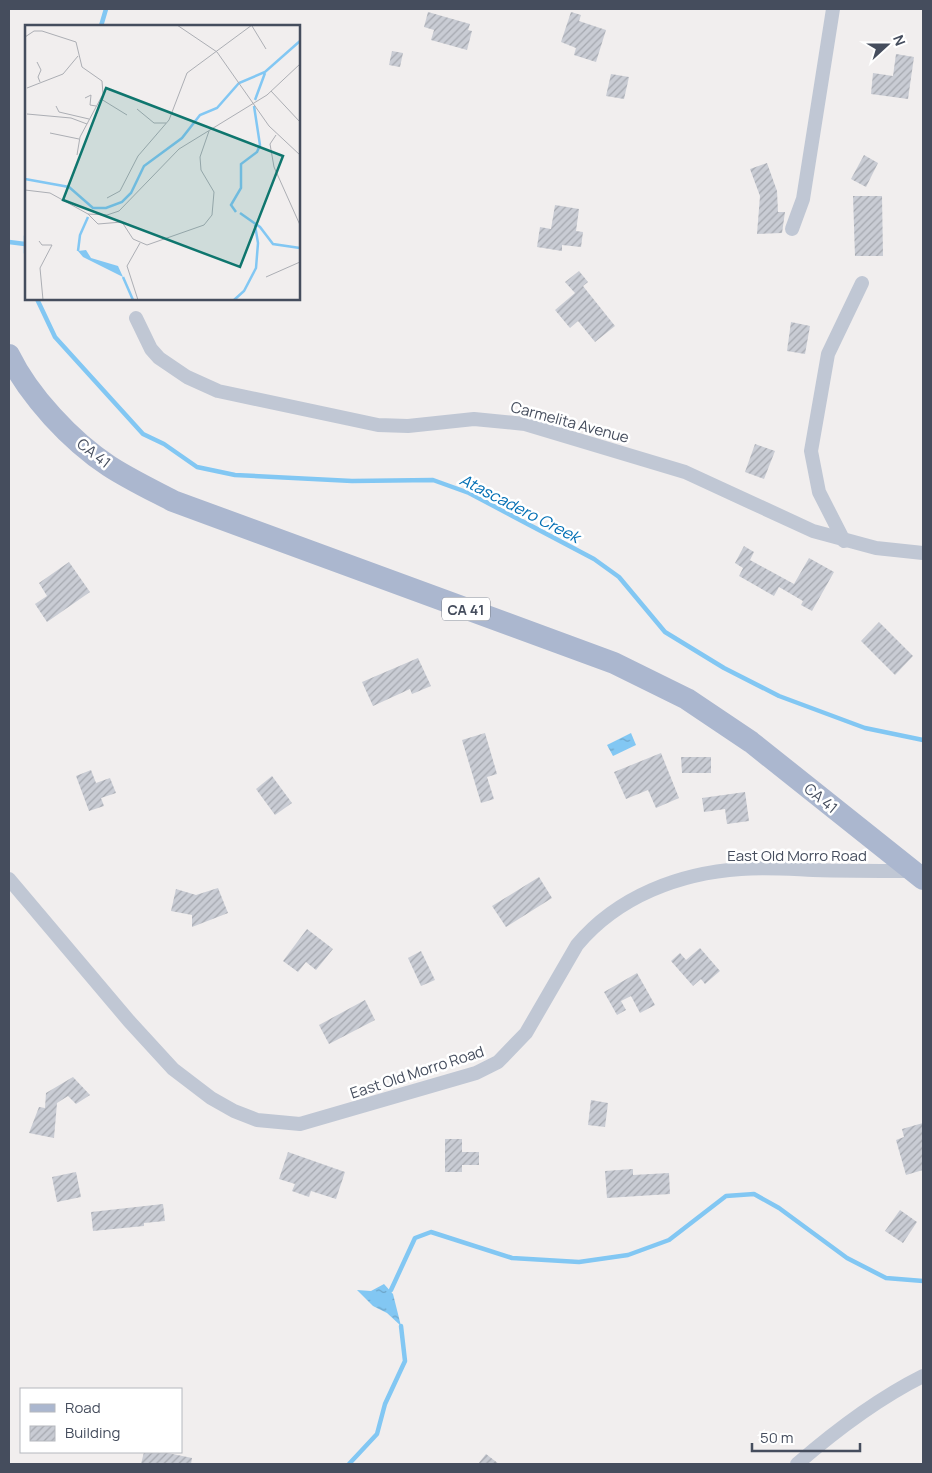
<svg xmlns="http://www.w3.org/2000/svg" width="932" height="1473" viewBox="0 0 932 1473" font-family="Manrope,sans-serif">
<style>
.water{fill:url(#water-ripples)}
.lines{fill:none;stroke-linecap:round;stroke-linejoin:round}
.stream{stroke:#82c7f3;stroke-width:4.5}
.building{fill:url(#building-hatch)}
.street{stroke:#c0c7d4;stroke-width:14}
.primary{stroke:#abb7cf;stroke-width:22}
.labels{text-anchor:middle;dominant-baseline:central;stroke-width:5;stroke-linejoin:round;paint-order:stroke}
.shield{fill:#fff;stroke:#7d828e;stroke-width:1}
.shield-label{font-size:14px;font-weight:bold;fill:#454d5d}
.street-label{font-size:15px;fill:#454d5d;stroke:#fff}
.water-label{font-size:16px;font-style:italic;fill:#016eb4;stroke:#fff}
.inset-river{fill:none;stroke:#82c7f3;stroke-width:2.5}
.inset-road{fill:none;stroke:#acaeb4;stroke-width:1}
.view{fill:#0f766e;fill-opacity:0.15;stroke:#0f766e;stroke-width:2.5}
.inset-edge{fill:none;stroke:#454d5d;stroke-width:2.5}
</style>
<defs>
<pattern id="water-ripples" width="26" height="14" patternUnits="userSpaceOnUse" patternTransform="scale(1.25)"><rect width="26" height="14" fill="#82c7f3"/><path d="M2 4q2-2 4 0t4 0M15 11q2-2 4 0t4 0" fill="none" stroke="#6ca4c8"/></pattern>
<pattern id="building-hatch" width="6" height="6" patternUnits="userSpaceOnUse" patternTransform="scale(1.25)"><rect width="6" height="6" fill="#c9ccd4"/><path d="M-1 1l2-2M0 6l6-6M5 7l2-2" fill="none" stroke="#a5a8af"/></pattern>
</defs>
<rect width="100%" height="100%" fill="#f1eeee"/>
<!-- water -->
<g class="water">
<polygon points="631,733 636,745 613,756 607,745"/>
<polygon points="384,1284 393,1294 401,1326 387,1313 373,1306 357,1290 371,1291"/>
</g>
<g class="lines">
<!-- stream -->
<g class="stream">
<polyline points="101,26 106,9"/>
<polyline points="26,236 26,253"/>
<polyline points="9,242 25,244"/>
<polyline points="37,299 55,337 143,434 164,444 197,467 235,475 352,481 433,480 469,493 594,559 619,577 665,632 724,668 779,696 865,728 923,740"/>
<polyline points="391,1290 415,1238 431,1232 512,1258 579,1262 628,1255 669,1240 726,1196 754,1194 779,1208 847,1258 886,1278 923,1281"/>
<polyline points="349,1464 377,1434 385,1404 405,1361 401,1326"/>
</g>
</g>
<!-- building -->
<g class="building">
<polygon points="428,12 470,24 468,30 472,31 467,50 431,40 434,30 424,27"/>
<polygon points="571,12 581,15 579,21 606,30 596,62 574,55 576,48 561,42"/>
<polygon points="392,51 403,53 400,67 389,65"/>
<polygon points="896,54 914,57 908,99 871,94 873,73 893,76"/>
<polygon points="611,74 629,77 624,99 606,96"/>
<polygon points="864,155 878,163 866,187 851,179"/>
<polygon points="767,163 777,191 778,212 785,212 782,233 757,234 760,196 750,169"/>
<polygon points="853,196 882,196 883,256 855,256"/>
<polygon points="555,205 579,209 576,231 583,232 581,247 562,245 562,251 537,247 540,227 551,229"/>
<polygon points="579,271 588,282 583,286 615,326 595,342 578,321 570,328 555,310 575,293 565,282"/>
<polygon points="791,322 810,326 805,354 787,351"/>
<polygon points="755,444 775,451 764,479 745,472"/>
<polygon points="744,546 754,552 750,560 794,584 809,558 834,572 812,611 801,605 803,601 779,587 774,596 739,576 743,568 735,563"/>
<polygon points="69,562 90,592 47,622 35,604 47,596 39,583"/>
<polygon points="879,622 913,656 895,675 861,641"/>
<polygon points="418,658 431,686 412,694 410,689 373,706 362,682"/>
<polygon points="485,733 497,774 487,777 494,799 481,803 462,740"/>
<polygon points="661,753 679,798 656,808 648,790 626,799 614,772"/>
<polygon points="681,757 711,757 711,773 682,773"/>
<polygon points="91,770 96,783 110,778 116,793 101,798 104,806 89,811 76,776"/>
<polygon points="272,776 292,803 275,815 256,789"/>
<polygon points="745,792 749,821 727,824 725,809 704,812 702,798"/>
<polygon points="539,877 552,898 506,927 492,906"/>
<polygon points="218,888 228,913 192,927 192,915 171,911 176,889 196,895"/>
<polygon points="307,929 333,949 316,970 306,962 298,972 283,961"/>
<polygon points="700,948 720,971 705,984 701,979 693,986 671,961 680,953 686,960"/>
<polygon points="421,951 435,980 421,986 408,958"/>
<polygon points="637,973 655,1005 640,1013 631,996 621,1001 626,1010 617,1015 604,992"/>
<polygon points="365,1000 375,1020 329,1044 319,1025"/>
<polygon points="73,1077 90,1095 76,1104 68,1096 57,1103 54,1138 29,1133 39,1107 45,1108 46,1093"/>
<polygon points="591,1100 608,1103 605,1127 588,1125"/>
<polygon points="923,1123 923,1170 906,1175 896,1140 904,1137 902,1129"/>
<polygon points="445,1139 462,1139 462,1152 479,1152 479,1165 462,1165 462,1172 445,1172"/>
<polygon points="288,1152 345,1172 336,1199 311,1191 309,1197 292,1191 295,1184 279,1179"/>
<polygon points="633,1169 633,1175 669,1173 670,1194 607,1198 605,1171"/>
<polygon points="76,1172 81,1197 57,1202 52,1177"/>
<polygon points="163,1204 165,1221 144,1223 144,1226 93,1231 91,1212"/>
<polygon points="900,1210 917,1222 903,1243 885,1231"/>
<polygon points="144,1452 163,1452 192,1458 191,1464 141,1464"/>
<polygon points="486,1454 499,1464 478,1464"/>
</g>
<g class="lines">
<!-- street -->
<g class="street">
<polyline points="792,229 803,199 833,9"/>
<polyline points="136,318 151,349 159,358 187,377 218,391 378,425 408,426 474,419 525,424 685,472 813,531 876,548 923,553"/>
<polyline points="844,541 819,492 811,451 828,354 862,283"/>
<path d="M9 879 129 1021 173 1069 211 1098 234 1111 257 1120 300 1124 476 1073 498 1062 526 1033 577 945C618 896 680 873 741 869 765 867 790 869 813 870 846 871 879 871 912 871"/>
<path d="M797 1464C835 1431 877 1399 923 1376"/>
</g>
<!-- primary -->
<path class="primary" d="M9 355C29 396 71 441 109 466 129 479 152 490 173 501L614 663 687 699 751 742 923 879"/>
</g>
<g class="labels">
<!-- shield labels -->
<rect class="shield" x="442" y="597.5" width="48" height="23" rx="4"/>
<g class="shield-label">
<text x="466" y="609">CA 41</text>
</g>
<!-- street labels -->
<g class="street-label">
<text transform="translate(570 422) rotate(15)">Carmelita Avenue</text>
<text transform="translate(94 453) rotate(38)">CA 41</text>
<text transform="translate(821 798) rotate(39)">CA 41</text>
<text x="797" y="855">East Old Morro Road</text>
<text transform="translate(417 1072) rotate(-18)">East Old Morro Road</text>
</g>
<!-- water labels -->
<g class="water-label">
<text transform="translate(520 508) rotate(27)">Atascadero Creek</text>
</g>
</g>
<!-- overview -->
<g transform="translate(25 25)">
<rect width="275" height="275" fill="#f1eeee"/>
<path d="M61 225 66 233 93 241 98 252 58 232 53 226Z" fill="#82c7f3"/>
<path class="inset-river" d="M230 75 240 48M0 154 44 162 68 183H81L97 177 106 168 119 141 157 113 175 90 192 83 214 58 240 47 275 16M211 187 206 180 216 163V139L232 127 235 120 229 81M215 188 235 202 248 219 275 223M53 226 55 210 63 192M98 252 108 275M209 275 219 266 231 243 233 218 230 200"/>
<path class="inset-road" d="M152 0 192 27 244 101 275 130M227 1 241 24M0 12 9 6H17L51 17 57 42 77 56 78 69 55 112 52 130M12 37 16 45 13 52 15 57M2 63 38 49 53 31M246 66 275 97M60 73 66 70 65 80 71 81M76 74 102 90M31 81 34 87 64 94M112 84 129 98H141M2 89 46 93 62 99M25 108 54 114M251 110 245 119 249 142 275 200M0 165 25 168 63 189 82 190 94 186 154 124 242 70 275 39M82 173 95 166 113 131 144 95 162 48 227 0M63 189 73 199 97 197 108 214 122 220 179 200 187 190 189 167 176 145 175 132 184 106M14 216 17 220H27L15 243 18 275M241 252 275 237M113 275 102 241 115 218"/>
<path class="view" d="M81 63 258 131 215 242 38 175Z"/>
<rect width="275" height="275" class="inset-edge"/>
</g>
<!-- border -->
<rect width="932" height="1473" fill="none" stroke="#454d5d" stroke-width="20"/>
<!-- legend -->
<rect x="20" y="1388" width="162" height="65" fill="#ffffff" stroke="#b5b8be"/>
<rect x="30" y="1404" width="25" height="8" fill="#abb7cf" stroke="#b5b8be"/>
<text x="65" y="1413" font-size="15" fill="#454d5d">Road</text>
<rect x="30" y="1426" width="25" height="15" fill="url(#building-hatch)" stroke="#b5b8be"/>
<text x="65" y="1438" font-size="15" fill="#454d5d">Building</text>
<!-- north arrow -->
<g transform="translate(887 45) rotate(69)" stroke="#ffffff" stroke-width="4" paint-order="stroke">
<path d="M0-4L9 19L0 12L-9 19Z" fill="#454d5d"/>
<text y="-8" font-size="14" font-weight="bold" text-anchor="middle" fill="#454d5d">N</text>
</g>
<!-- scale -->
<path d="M752 1443v8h108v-8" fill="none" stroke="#454d5d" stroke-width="2.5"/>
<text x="760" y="1443" font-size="15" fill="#454d5d" stroke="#ffffff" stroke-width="4" paint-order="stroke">50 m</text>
</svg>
